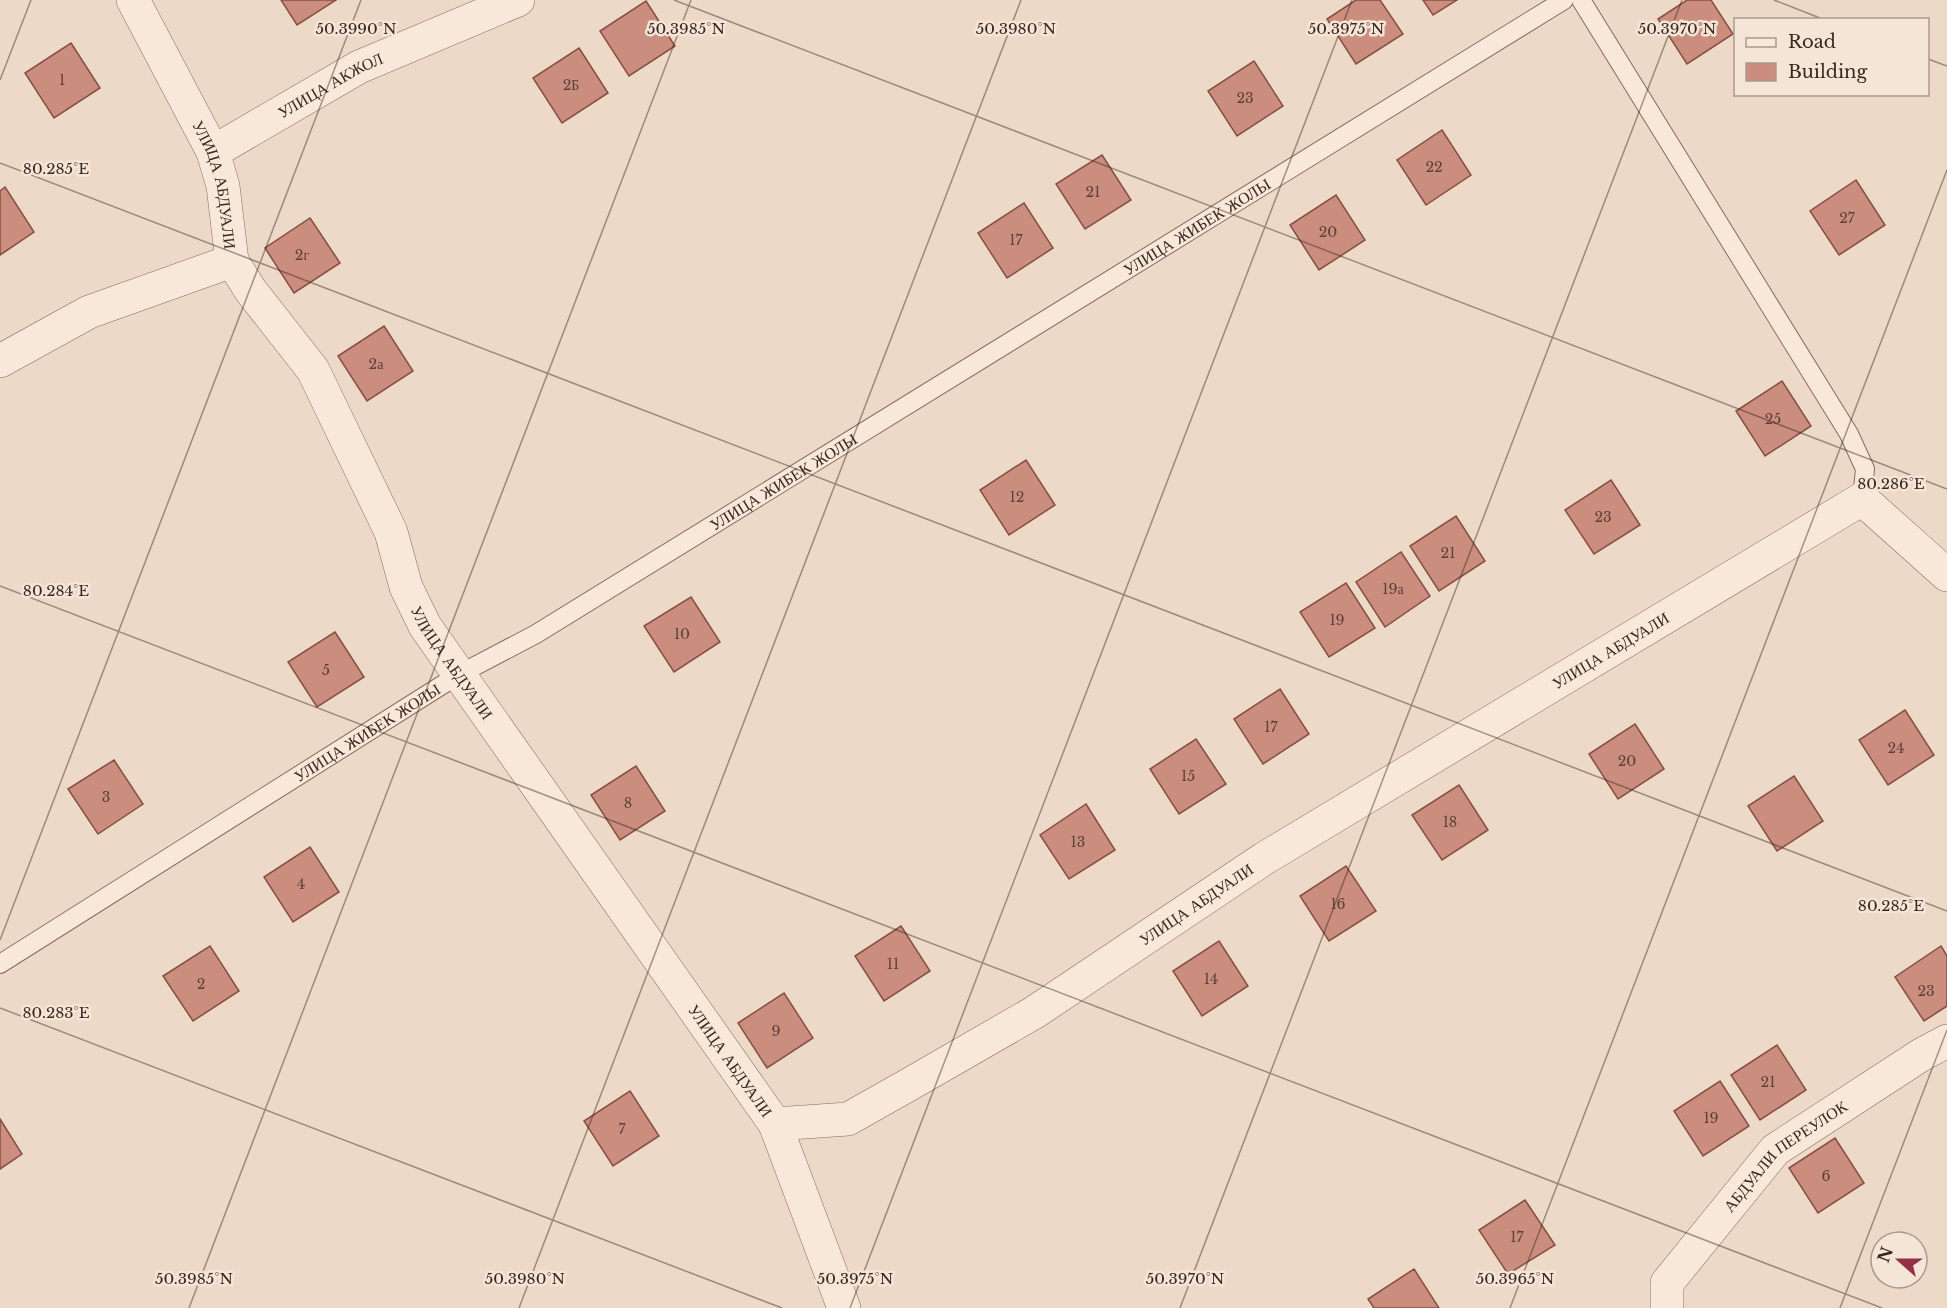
<svg xmlns="http://www.w3.org/2000/svg" width="1947" height="1308" viewBox="0 0 1947 1308" font-family="'Libre Baskerville',serif">
<style>
.building{fill:#ca8d7e;stroke:#874f43;stroke-width:1.5}
.lines{fill:none;stroke-linecap:round;stroke-linejoin:round}
.lane-casing{stroke:#886a5d;stroke-width:20}
.street-casing{stroke:#886a5d;stroke-width:34}
.lane{stroke:#f8e8da;stroke-width:18}
.street{stroke:#f8e8da;stroke-width:33}
.ticks{fill:none;stroke:#392720;stroke-width:1.5;stroke-opacity:0.45}
.labels{text-anchor:middle;dominant-baseline:central;stroke-width:5;stroke-linejoin:round;paint-order:stroke}
.number-label{font-size:14px;fill:#5d4038}
.street-label{font-size:16px;fill:#392720;stroke:#f5e5d6}
.ticks-label{font-size:15px;text-anchor:middle;fill:#392720;stroke:#f5e5d6;stroke-width:5;stroke-linejoin:round;paint-order:stroke}
</style>
<rect width="100%" height="100%" fill="#edd9c7"/>
<!-- building -->
<g class="building">
<polygon points="281,0 336,0 297,25"/>
<polygon points="1356,0 1380,0 1403,34 1356,64 1327,19"/>
<polygon points="1423,0 1457,0 1433,15"/>
<polygon points="1687,0 1711,0 1733,34 1687,64 1658,19"/>
<polygon points="646,1 675,46 629,76 600,31"/>
<polygon points="71,43 100,88 54,118 25,73"/>
<polygon points="579,48 608,93 562,123 533,78"/>
<polygon points="1254,61 1283,106 1237,136 1208,91"/>
<polygon points="1442,130 1471,175 1426,205 1397,160"/>
<polygon points="1102,155 1131,200 1085,229 1056,184"/>
<polygon points="1856,180 1885,225 1839,255 1810,211"/>
<polygon points="5,187 34,232 0,255 0,191"/>
<polygon points="1336,195 1365,240 1319,270 1290,225"/>
<polygon points="1024,203 1053,248 1007,278 978,233"/>
<polygon points="310,218 340,263 294,293 265,248"/>
<polygon points="384,326 413,371 367,401 338,356"/>
<polygon points="1782,381 1811,426 1765,456 1736,411"/>
<polygon points="1026,460 1055,505 1009,535 980,490"/>
<polygon points="1611,480 1640,525 1594,554 1565,510"/>
<polygon points="1456,516 1485,561 1439,591 1410,546"/>
<polygon points="1401,552 1430,596 1385,627 1356,582"/>
<polygon points="1346,583 1375,628 1329,657 1300,612"/>
<polygon points="691,597 720,642 674,672 644,626"/>
<polygon points="335,632 364,677 317,707 288,662"/>
<polygon points="1280,689 1309,734 1263,764 1234,719"/>
<polygon points="1905,710 1934,755 1888,785 1859,740"/>
<polygon points="1635,724 1664,769 1618,799 1589,754"/>
<polygon points="1196,739 1226,784 1179,814 1150,769"/>
<polygon points="114,760 143,804 98,834 68,789"/>
<polygon points="636,766 665,811 620,840 591,795"/>
<polygon points="1794,776 1823,821 1777,851 1748,806"/>
<polygon points="1459,785 1488,830 1442,860 1412,815"/>
<polygon points="1086,804 1115,850 1069,879 1040,835"/>
<polygon points="310,847 339,892 293,922 264,877"/>
<polygon points="1346,866 1376,911 1329,941 1300,896"/>
<polygon points="901,926 930,971 884,1001 855,956"/>
<polygon points="1219,941 1248,986 1202,1016 1173,971"/>
<polygon points="210,946 239,991 193,1021 163,976"/>
<polygon points="1941,946 1947,956 1947,1006 1924,1021 1895,977"/>
<polygon points="784,993 813,1038 767,1068 738,1023"/>
<polygon points="1777,1045 1806,1090 1760,1120 1731,1075"/>
<polygon points="1720,1081 1749,1126 1703,1156 1674,1111"/>
<polygon points="630,1091 659,1136 613,1166 584,1121"/>
<polygon points="0,1119 22,1154 0,1169"/>
<polygon points="1835,1138 1864,1183 1818,1213 1789,1168"/>
<polygon points="1525,1200 1555,1245 1508,1274 1479,1230"/>
<polygon points="1414,1269 1439,1308 1374,1308 1368,1299"/>
</g>
<g class="lines">
<defs>
<g id="lane">
<polyline points="1581,0 1849,434 1865,469 1862,499"/>
<path id="s1" d="M0 964 458 675 536 634 1564 0"/>
</g>
<g id="street">
<path id="s2" d="M133 0 213 152 223 186 232 261 251 291 313 370 391 532 406 587 425 626 775 1124 848 1119 910 1084 1035 1012 1265 858 1862 499 1947 575"/>
<path id="s3" d="M213 152 359 67 518 0"/>
<polyline points="0,361 89,312 232,261"/>
<polyline points="775,1124 844,1308"/>
<path id="s4" d="M1667 1308V1283L1775 1150 1921 1055 1947 1041"/>
</g>
</defs>
<!-- lane casing -->
<use href="#lane" class="lane-casing"/>
<!-- street casing -->
<use href="#street" class="street-casing"/>
<!-- lane -->
<use href="#lane" class="lane"/>
<!-- street -->
<use href="#street" class="street"/>
</g>
<!-- ticks -->
<path class="ticks" d="M674 0 1947 489M1774 0 1825 20M1928 59 1947 66M0 80 31 0M0 163 1947 911M0 586 1882 1308M0 940 361 0M0 1008 782 1308M189 1308 691 0M519 1308 1021 0M850 1308 1352 0M1180 1308 1682 0M1510 1308 1947 170M1840 1308 1947 1030"/>
<g class="labels">
<!-- number labels -->
<g class="number-label">
<text x="62" y="80">1</text>
<text x="571" y="85">2Б</text>
<text x="1245" y="98">23</text>
<text x="1434" y="167">22</text>
<text x="1093" y="192">21</text>
<text x="1847" y="218">27</text>
<text x="1328" y="232">20</text>
<text x="1016" y="240">17</text>
<text x="302" y="255">2г</text>
<text x="376" y="364">2а</text>
<text x="1773" y="419">25</text>
<text x="1017" y="497">12</text>
<text x="1603" y="517">23</text>
<text x="1448" y="553">21</text>
<text x="1393" y="589">19а</text>
<text x="1337" y="620">19</text>
<text x="682" y="634">10</text>
<text x="326" y="670">5</text>
<text x="1271" y="727">17</text>
<text x="1896" y="748">24</text>
<text x="1627" y="761">20</text>
<text x="1188" y="776">15</text>
<text x="106" y="797">3</text>
<text x="628" y="803">8</text>
<text x="1450" y="822">18</text>
<text x="1078" y="842">13</text>
<text x="301" y="884">4</text>
<text x="1338" y="904">16</text>
<text x="893" y="964">11</text>
<text x="1211" y="979">14</text>
<text x="201" y="984">2</text>
<text x="1926" y="991">23</text>
<text x="776" y="1031">9</text>
<text x="1768" y="1082">21</text>
<text x="1711" y="1118">19</text>
<text x="622" y="1129">7</text>
<text x="1826" y="1176">6</text>
<text x="1517" y="1237">17</text>
</g>
<!-- street labels -->
<g class="street-label">
<text stroke="none"><textPath href="#s3" startOffset="135">УЛИЦА АКЖОЛ</textPath></text>
<text stroke="none"><textPath href="#s2" startOffset="204">УЛИЦА АБДУАЛИ</textPath></text>
<text stroke="none"><textPath href="#s1" startOffset="1406">УЛИЦА ЖИБЕК ЖОЛЫ</textPath></text>
<text stroke="none"><textPath href="#s1" startOffset="920">УЛИЦА ЖИБЕК ЖОЛЫ</textPath></text>
<text stroke="none"><textPath href="#s2" startOffset="2276">УЛИЦА АБДУАЛИ</textPath></text>
<text stroke="none"><textPath href="#s2" startOffset="744">УЛИЦА АБДУАЛИ</textPath></text>
<text stroke="none"><textPath href="#s1" startOffset="434">УЛИЦА ЖИБЕК ЖОЛЫ</textPath></text>
<text stroke="none"><textPath href="#s2" startOffset="1790">УЛИЦА АБДУАЛИ</textPath></text>
<text stroke="none"><textPath href="#s2" startOffset="1230">УЛИЦА АБДУАЛИ</textPath></text>
<text stroke="none"><textPath href="#s4" startOffset="200">АБДУАЛИ ПЕРЕУЛОК</textPath></text>
</g>
</g>
<g class="ticks-label">
<text x="686" y="34">50.3985°N</text>
<text x="1016" y="34">50.3980°N</text>
<text x="1346" y="34">50.3975°N</text>
<text x="1677" y="34">50.3970°N</text>
<text x="356" y="34">50.3990°N</text>
<text x="56" y="174">80.285°E</text>
<text x="1891" y="489">80.286°E</text>
<text x="56" y="596">80.284°E</text>
<text x="1891" y="911">80.285°E</text>
<text x="56" y="1018">80.283°E</text>
<text x="194" y="1284">50.3985°N</text>
<text x="525" y="1284">50.3980°N</text>
<text x="855" y="1284">50.3975°N</text>
<text x="1185" y="1284">50.3970°N</text>
<text x="1515" y="1284">50.3965°N</text>
</g>
<!-- legend -->
<rect x="1734" y="18" width="195" height="78" fill="#f5e5d6" stroke="#aa998d" stroke-width="1.5"/>
<rect x="1746" y="38" width="30" height="9" fill="#f8e8da" stroke="#aa998d" stroke-width="1.5"/>
<text x="1788" y="48" font-size="18" fill="#392720">Road</text>
<rect x="1746" y="63" width="30" height="18" fill="#ca8d7e" stroke="#aa998d" stroke-width="1.5"/>
<text x="1788" y="78" font-size="18" fill="#392720">Building</text>
<!-- north arrow -->
<g transform="translate(1899 1260) rotate(291)"><circle r="28" fill="#f5e5d6" stroke="#aa998d" stroke-width="1.5"/>
<path d="M0-4.5L10 22L0 15L-10 22Z" fill="#952f46"/>
<text y="-9" font-size="16" font-weight="bold" text-anchor="middle" fill="#392720">N</text>
</g>
</svg>
